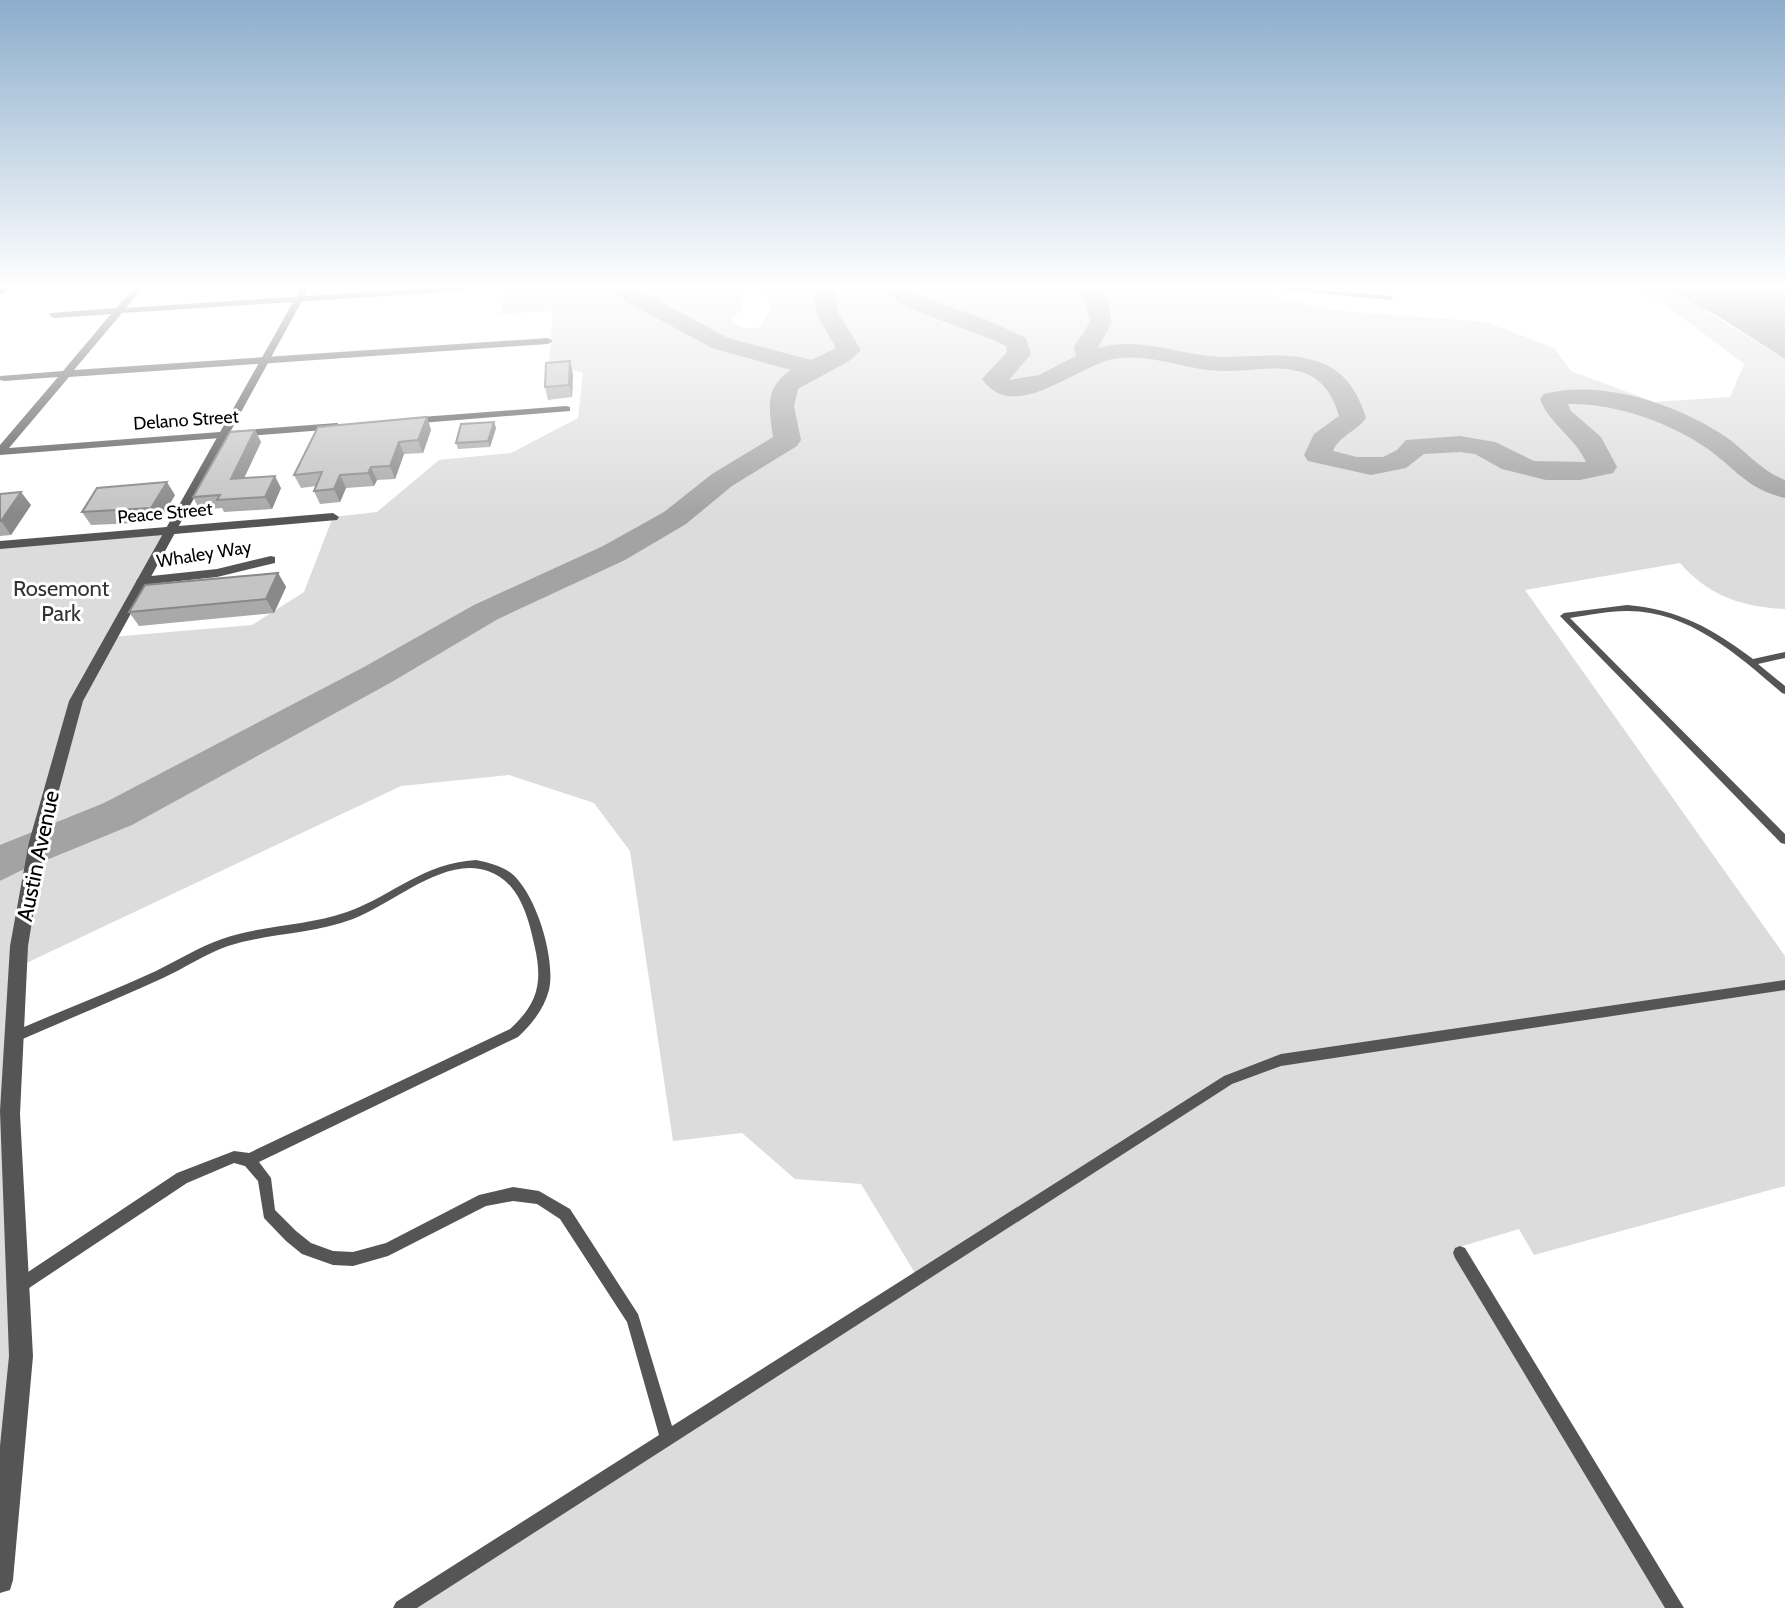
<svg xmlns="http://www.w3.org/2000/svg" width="1785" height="1608" viewBox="0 0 1785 1608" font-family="Cabin,sans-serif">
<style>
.green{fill:#dcdcdc}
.water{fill:#a3a3a3}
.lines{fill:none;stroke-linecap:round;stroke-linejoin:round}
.stream-far1{stroke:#a3a3a3;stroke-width:5}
.stream{stroke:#a3a3a3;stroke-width:7}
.river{fill:#a3a3a3;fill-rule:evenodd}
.service{fill:#555;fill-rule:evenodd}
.minor{fill:#555;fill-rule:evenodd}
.tertiary{fill:#555;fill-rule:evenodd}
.motorway{fill:#000;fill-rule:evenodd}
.wall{fill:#a9a9a9}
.shaded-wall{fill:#898989}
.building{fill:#c4c4c4;stroke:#898989;stroke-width:2}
.labels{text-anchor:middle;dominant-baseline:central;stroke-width:6;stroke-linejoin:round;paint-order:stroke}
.far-street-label{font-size:18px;fill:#000;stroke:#fff}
.park-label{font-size:22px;fill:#333;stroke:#fff}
.street-label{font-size:22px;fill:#000;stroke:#fff}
</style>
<rect width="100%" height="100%" fill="#fff"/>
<!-- green -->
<path class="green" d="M505 288H737L742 296 743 309 731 319C740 329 748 330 760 327L770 308 765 288H1242L1331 310 1486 322 1554 348 1571 371 1654 402 1730 397 1744 364 1663 303 1631 288H1663L1678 294 1785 359V609C1742 607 1709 596 1680 563L1525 590 1785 956V1186L1534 1255 1519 1229 1456 1248 1677 1608H402L918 1278 861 1184 795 1179 742 1133 673 1141 630 851 594 803 509 775 401 786 18 967 21 1356 0 1580V545L169 531 111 637 252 625 304 592 333 517 377 512 439 460 511 453 578 418 583 373 549 364 553 311 500 314Z"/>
<!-- water -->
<polygon class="water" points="1663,288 1785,288 1785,359 1716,315"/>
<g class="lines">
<!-- stream-far1 -->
<polyline class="stream-far1" points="440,646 620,545"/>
<!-- stream -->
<polyline class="stream" points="0,877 283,735 444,644"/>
<!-- river -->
<g class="river">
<path d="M607 288H634L728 338 811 360 836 348 816 313 813 288H835L838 313 861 350 849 361 798 389 794 406 801 440 797 446 732 486 686 524 625 560 498 619 390 683 132 825 0 879V845L104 803 364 667 474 605 603 546 664 512 712 474 773 437C769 408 764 388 791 370L712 348 610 293Z"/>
<path d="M880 288H907L917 295 987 320 1026 338 1031 354 1009 380 1039 375 1076 356 1074 347 1090 322 1085 299 1073 288H1097L1106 297 1112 322 1098 348C1136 337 1171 352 1209 356 1248 360 1289 348 1326 365 1347 374 1360 397 1366 418 1357 431 1339 436 1333 451L1357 457H1383L1397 450 1406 440 1460 436 1495 442 1534 461 1586 462C1575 437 1550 425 1540 399L1544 394C1602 379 1677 404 1726 437 1746 451 1761 471 1785 480V498C1747 489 1737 470 1708 449 1669 422 1615 403 1568 404L1571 411 1601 437 1617 467 1613 473 1580 480H1546L1502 469 1475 454 1460 452 1424 454 1406 468 1371 475 1308 461 1304 455 1314 434 1339 416C1334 398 1325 382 1307 374 1281 363 1249 372 1222 371 1186 370 1149 352 1113 359 1076 366 1014 425 982 379L1007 352 1006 346C974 329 900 312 880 288Z"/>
</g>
<!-- service -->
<g class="service">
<polygon points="1281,288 1300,288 1391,296 1394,298 1391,300 1284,290"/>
<path d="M1627 605C1678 609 1713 629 1753 659L1785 652V658L1758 664 1785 686V694L1782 693C1738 655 1688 610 1626 611 1607 611 1589 615 1570 618L1785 834V844L1781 843 1560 616 1564 613Z"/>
<path d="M476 860C489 863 500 865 511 873 536 893 556 959 549 990 544 1009 532 1024 518 1037L259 1162 271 1178 275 1210 296 1231 311 1243 333 1251 353 1252 386 1243 479 1195 513 1187 539 1191 570 1209 638 1314 672 1426 1224 1076 1281 1054 1785 980V990L1281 1066 1232 1084 417 1608H393L396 1602 659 1435 627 1322 560 1219 537 1204 513 1201 486 1206 388 1256 353 1266 333 1265 302 1254 286 1241 264 1218 258 1181 245 1166 234 1163 187 1183 23 1292 18 1294 13 1292 11 1287 13 1282 177 1173 234 1151 249 1153 510 1029C537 1004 543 984 535 948 528 915 518 876 480 869 439 861 390 905 353 919 313 934 269 933 228 946 205 954 185 968 163 978 115 1000 66 1020 18 1041L14 1042 10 1041 8 1037 10 1033C58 1012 108 993 156 971 178 960 199 947 222 939 262 925 307 926 347 912 394 895 423 863 476 860Z"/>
<polygon points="1460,1246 1465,1248 1684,1608 1665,1608 1455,1258 1453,1253 1455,1248"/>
</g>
<!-- minor -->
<g class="minor">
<polygon points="134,288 142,288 126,308 426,288 467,288 463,291 122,313 74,370 548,338 553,341 548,344 69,377 9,448 337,423 342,426 337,429 0,455 0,445 58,377 4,381 0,380 0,376 63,371 111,314 54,318 49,315 51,313 116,308"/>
<polygon points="566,406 570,407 570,411 408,424 403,421 408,418"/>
<polygon points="333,513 339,517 337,520 0,549 0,541"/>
<polygon points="271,556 275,557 275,563 217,577 142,585 136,581 142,577 217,569"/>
</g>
<!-- tertiary -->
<polygon class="tertiary" points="301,288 309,288 83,701 45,842 28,946 20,1114 33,1356 13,1580 10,1590 0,1593 0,1446 9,1356 0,1111 10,946 29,842 69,701"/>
<!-- motorway -->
<polygon class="motorway" points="0,288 9,288 0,295"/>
</g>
<!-- wall -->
<g class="wall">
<polygon points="573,374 572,397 548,400 545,387"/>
<polygon points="427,417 431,430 423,453 404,454 395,479 377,480 374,486 346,488 340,502 320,504 314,491 316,486 301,488 294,475"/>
<polygon points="494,422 496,428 490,447 458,449 456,443"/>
<polygon points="255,430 261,442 244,478 281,488 272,509 224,512 222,508 200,510 193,497"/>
<polygon points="0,494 31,505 11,535 0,536"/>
<polygon points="175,495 159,522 91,525 82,512"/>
<polygon points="278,573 286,587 274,613 139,626 129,612"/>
</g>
<!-- shaded-wall -->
<g class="shaded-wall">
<polygon points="570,361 573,374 572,397 569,385"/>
<polygon points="427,417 431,430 423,453 418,440"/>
<polygon points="494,422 496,428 490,447 488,441"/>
<polygon points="255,430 261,442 238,491 231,479"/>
<polygon points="399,442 404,454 395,479 390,466"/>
<polygon points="371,467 377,480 374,486 368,473"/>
<polygon points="340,475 346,488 340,502 334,489"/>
<polygon points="275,476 281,488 272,509 265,497"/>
<polygon points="167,482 175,495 159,522 151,508"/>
<polygon points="21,492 31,505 11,535 1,521"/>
<polygon points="278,573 286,587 274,613 266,599"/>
</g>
<!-- building -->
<g class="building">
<polygon points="570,361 569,385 545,387 546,363"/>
<polygon points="427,417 418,440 399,442 390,466 371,467 368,473 340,475 334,489 314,491 322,472 294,475 318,427"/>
<polygon points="494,422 488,441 456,443 461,424"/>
<polygon points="255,430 231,479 275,476 265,497 217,500 220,495 193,497 230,432"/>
<polygon points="167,482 151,508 82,512 97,488"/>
<polygon points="21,492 1,521 0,521 0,494"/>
<polygon points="278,573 266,599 129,612 145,585"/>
</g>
<!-- sky -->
<linearGradient id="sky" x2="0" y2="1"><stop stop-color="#8cadcc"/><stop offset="0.56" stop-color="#fff"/><stop offset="1" stop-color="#fff" stop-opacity="0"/></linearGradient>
<rect width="1785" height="513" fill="url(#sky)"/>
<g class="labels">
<!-- far-street labels -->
<g class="far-street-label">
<text transform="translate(186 420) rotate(-4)">Delano Street</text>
<text transform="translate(165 513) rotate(-5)">Peace Street</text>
<text transform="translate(204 554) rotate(-9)">Whaley Way</text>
</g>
<!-- park labels -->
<g class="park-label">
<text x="61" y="588">Rosemont<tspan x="61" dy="25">Park</tspan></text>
</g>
<!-- street labels -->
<g class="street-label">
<text transform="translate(38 856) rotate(-78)">Austin Avenue</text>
</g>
</g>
</svg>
